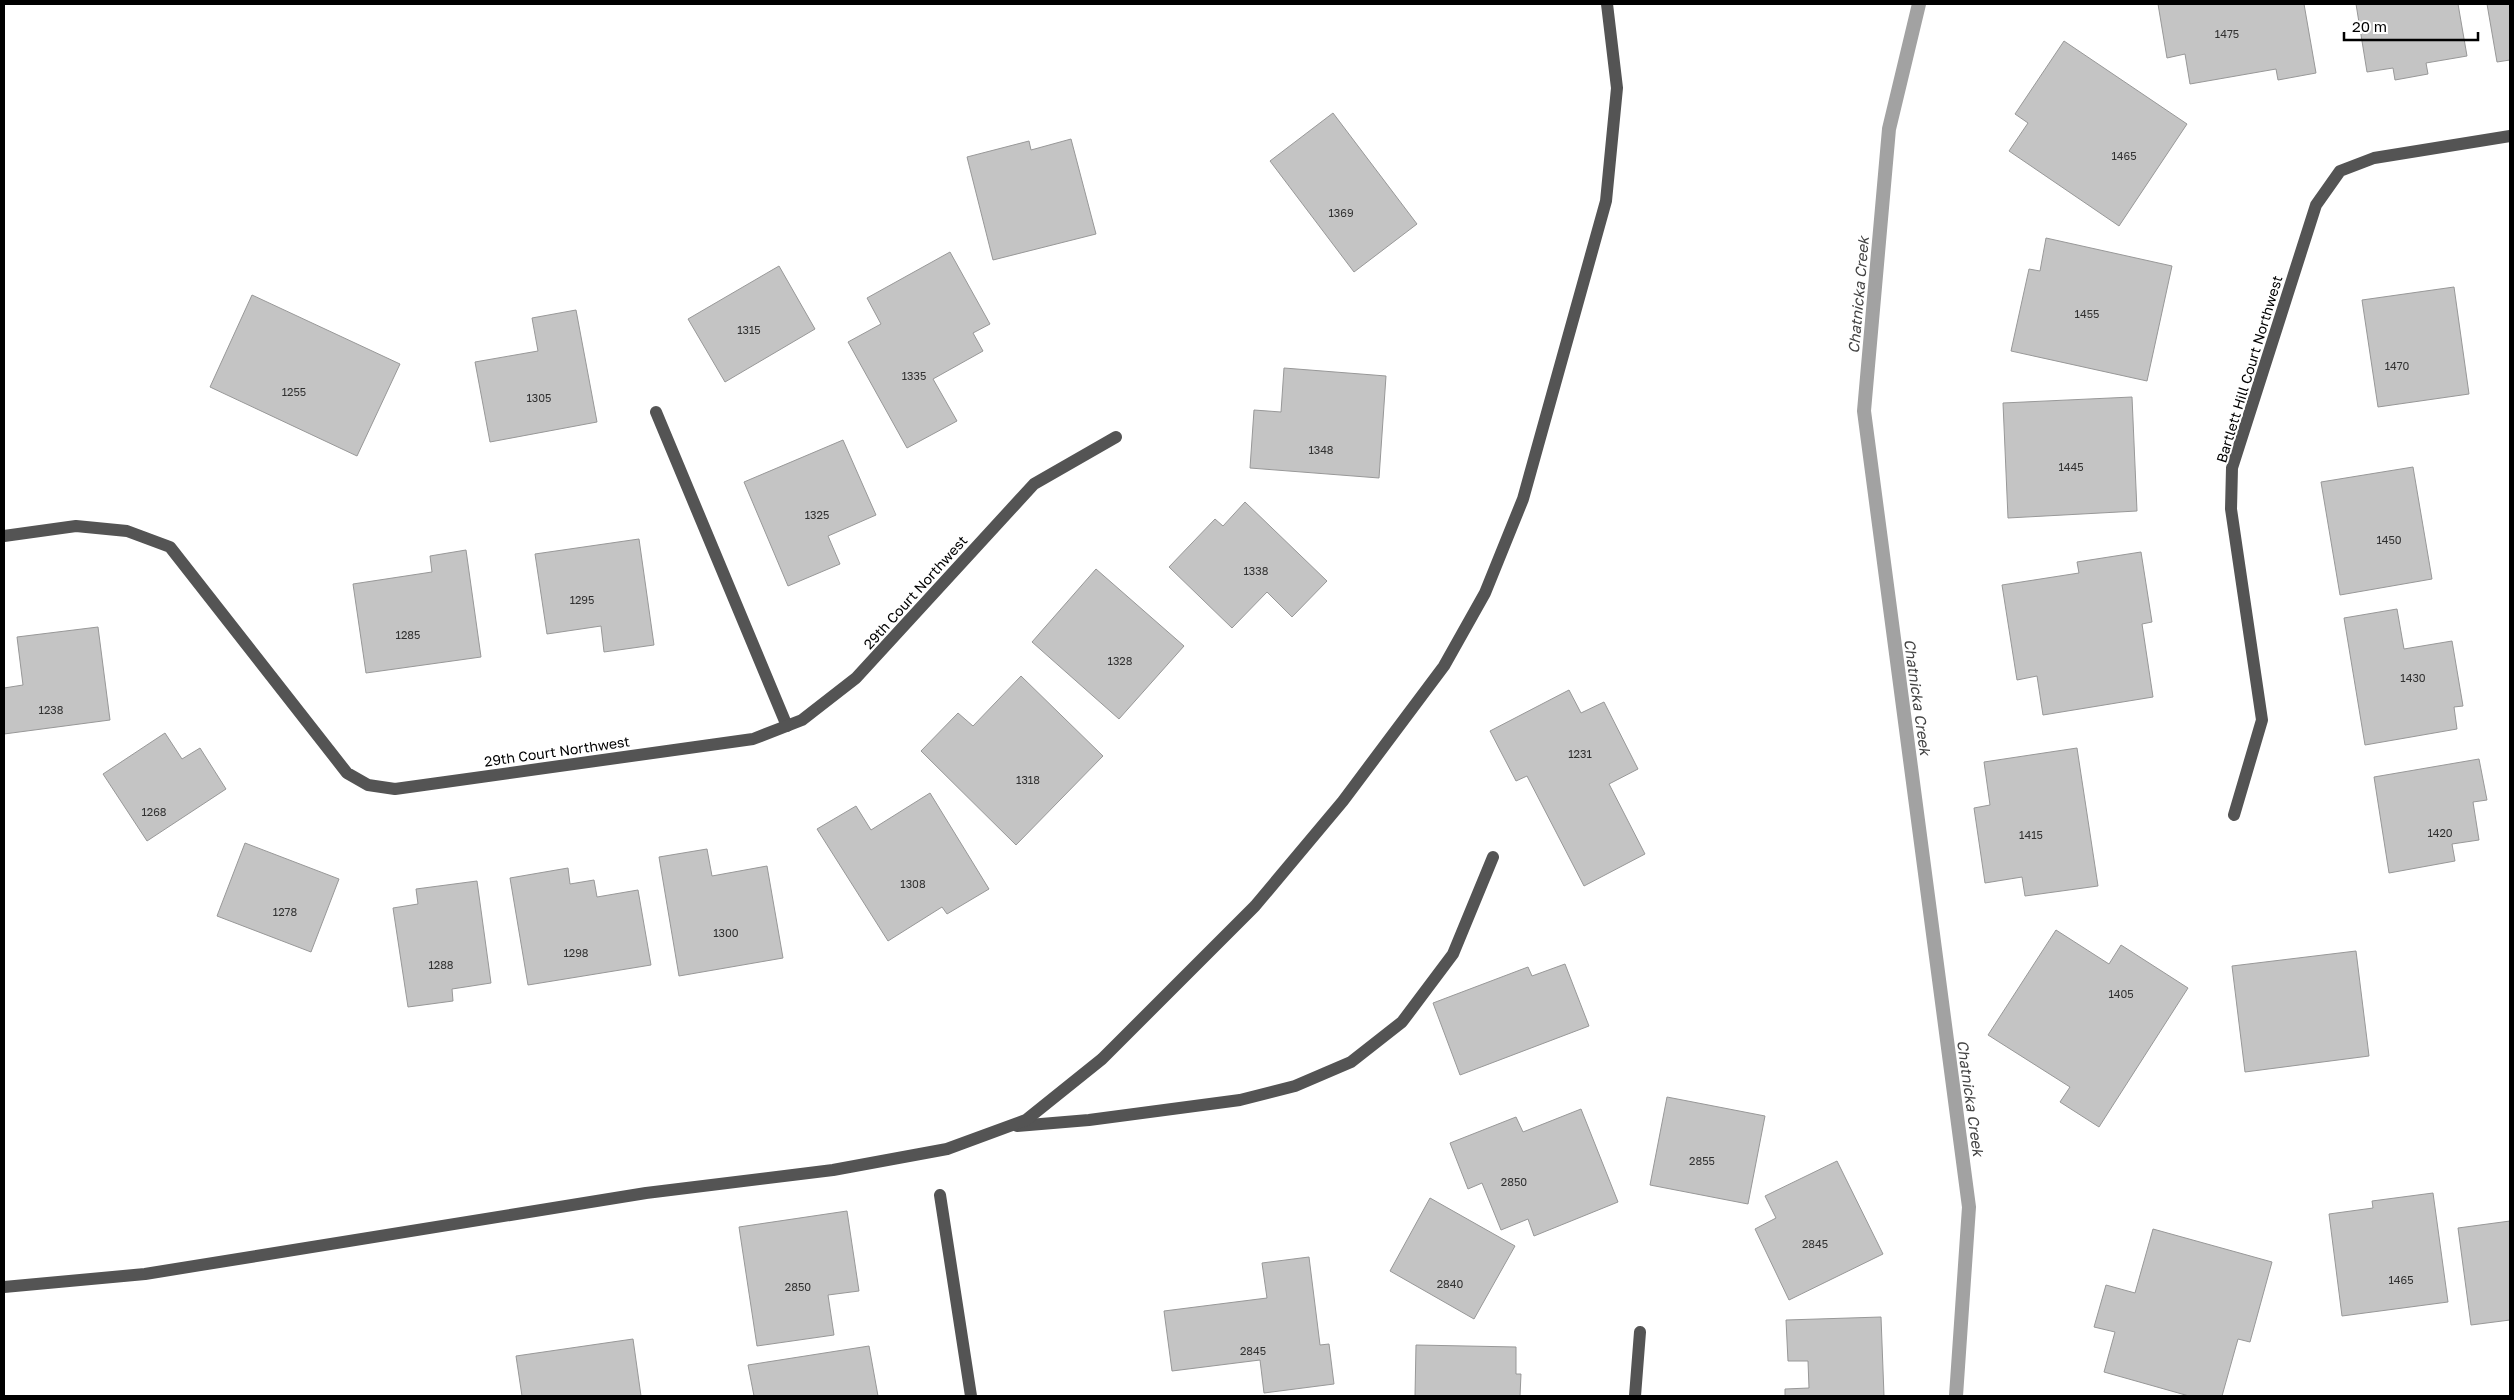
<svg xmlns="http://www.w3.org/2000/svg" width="2514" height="1400" viewBox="0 0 2514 1400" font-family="'Golos Text',sans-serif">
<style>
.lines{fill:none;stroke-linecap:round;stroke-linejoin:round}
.stream{stroke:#a2a2a2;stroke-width:14}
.building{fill:#c4c4c4;stroke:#989898}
.minor{stroke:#545454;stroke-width:12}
.labels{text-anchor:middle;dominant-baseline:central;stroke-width:4;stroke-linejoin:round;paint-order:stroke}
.number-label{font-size:11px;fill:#313131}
.street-label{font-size:14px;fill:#000;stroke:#fff}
.water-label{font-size:15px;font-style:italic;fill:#434343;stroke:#fff}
</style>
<rect width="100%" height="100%" fill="#fff"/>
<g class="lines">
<!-- stream -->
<polyline class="stream" points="1919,4 1889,129 1864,411 1969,1207 1956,1396"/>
</g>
<!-- building -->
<g class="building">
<polygon points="2158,4 2304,4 2316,73 2278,80 2276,69 2190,84 2185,54 2167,58"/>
<polygon points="2356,4 2458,4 2467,56 2426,63 2428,74 2395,80 2393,68 2367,72"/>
<polygon points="2487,4 2510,4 2510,60 2497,62"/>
<polygon points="2064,41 2187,124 2119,226 2009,151 2028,123 2015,114"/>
<polygon points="1333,113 1417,224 1354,272 1270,161"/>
<polygon points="1071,139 1096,234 993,260 967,157 1029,141 1031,150"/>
<polygon points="2046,238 2172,266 2147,381 2011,351 2029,269 2040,271"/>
<polygon points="950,252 990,324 973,333 983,351 933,379 957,421 907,448 848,342 881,324 867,298"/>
<polygon points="779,266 815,329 725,382 688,319"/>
<polygon points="2454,287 2469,394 2378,407 2362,300"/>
<polygon points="252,295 400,364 357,456 210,387"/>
<polygon points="576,310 597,422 490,442 475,362 538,351 532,318"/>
<polygon points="1284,368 1386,376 1379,478 1250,468 1254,410 1281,412"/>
<polygon points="2132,397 2137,511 2008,518 2003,403"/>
<polygon points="843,440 876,515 828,536 840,564 788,586 744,482"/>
<polygon points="2413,467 2432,579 2340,595 2321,482"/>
<polygon points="1245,502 1327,581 1292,617 1267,592 1232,628 1169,567 1215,519 1223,526"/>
<polygon points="639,539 654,645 604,652 601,626 547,634 535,554"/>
<polygon points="466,550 481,657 366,673 353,584 432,572 430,556"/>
<polygon points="2141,552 2152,622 2142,624 2153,697 2043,715 2037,676 2017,680 2002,585 2079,573 2077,562"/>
<polygon points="1096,569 1184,646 1119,719 1032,642"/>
<polygon points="2397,609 2404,649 2452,641 2463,706 2454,707 2457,729 2365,745 2344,618"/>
<polygon points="98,627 110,720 4,734 4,688 23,685 17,637"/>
<polygon points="1021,676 1103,756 1016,845 921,751 958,713 973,726"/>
<polygon points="1569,690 1581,713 1604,702 1638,769 1609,784 1645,854 1584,886 1527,776 1516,781 1490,731"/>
<polygon points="165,733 182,759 200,748 226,789 147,841 103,774"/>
<polygon points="2077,748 2098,886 2025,896 2022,877 1985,883 1974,808 1990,805 1984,762"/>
<polygon points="2479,759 2487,800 2473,802 2479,840 2452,844 2455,861 2389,873 2374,777"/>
<polygon points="930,793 989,889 947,914 942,907 888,941 817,829 856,806 871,830"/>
<polygon points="245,843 339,879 311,952 217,916"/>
<polygon points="707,849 712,876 767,866 783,958 679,976 659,857"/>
<polygon points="568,868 570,884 594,880 597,897 638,890 651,965 528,985 510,878"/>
<polygon points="477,881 491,983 452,989 453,1001 408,1007 393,908 418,904 416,889"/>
<polygon points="2056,930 2109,964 2121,945 2188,988 2099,1127 2060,1102 2070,1087 1988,1035"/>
<polygon points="2356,951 2369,1056 2245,1072 2232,966"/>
<polygon points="1565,964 1589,1026 1460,1075 1433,1003 1528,967 1532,976"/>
<polygon points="1667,1097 1765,1116 1748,1204 1650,1185"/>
<polygon points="1581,1109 1618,1202 1534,1236 1528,1219 1501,1230 1482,1183 1468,1189 1450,1143 1516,1117 1523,1132"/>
<polygon points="1837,1161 1883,1254 1789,1300 1755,1229 1776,1218 1765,1196"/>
<polygon points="2433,1193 2448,1302 2342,1316 2329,1214 2373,1208 2372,1201"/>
<polygon points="1430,1198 1515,1246 1474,1319 1390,1271"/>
<polygon points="847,1211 859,1291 828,1295 834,1335 757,1346 739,1227"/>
<polygon points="2510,1221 2510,1320 2471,1325 2458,1228"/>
<polygon points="2153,1229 2272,1262 2250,1342 2238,1339 2222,1396 2189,1396 2104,1372 2115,1332 2094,1327 2106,1285 2135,1293"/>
<polygon points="1309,1257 1320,1345 1329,1344 1334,1384 1264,1393 1260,1360 1172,1371 1164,1311 1267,1298 1262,1263"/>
<polygon points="1881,1317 1884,1396 1785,1396 1785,1389 1809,1388 1808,1361 1788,1361 1786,1320"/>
<polygon points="633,1339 641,1396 522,1396 516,1356"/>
<polygon points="1416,1345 1516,1347 1516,1374 1521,1374 1520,1396 1415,1396"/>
<polygon points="869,1346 878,1396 754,1396 748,1365"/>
</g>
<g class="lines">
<!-- minor -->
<g class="minor">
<polyline points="656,412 787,726"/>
<polyline points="4,536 76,526 127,531 170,547 347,773 368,785 395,789 753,739 802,720 856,678 1034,484 1116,437"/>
<polyline points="2234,815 2262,720 2231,509 2232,468 2316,205 2340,171 2374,158 2510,136"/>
<polyline points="1017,1126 1089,1120 1240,1100 1295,1086 1351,1062 1402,1022 1453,954 1493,857"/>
<polyline points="940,1195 971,1396"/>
<polyline points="4,1287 145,1274 646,1193 833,1170 947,1149 1026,1120 1102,1059 1255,906 1343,801 1444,666 1485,593 1523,499 1606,201 1617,88 1607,4"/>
<polyline points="1635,1396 1640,1332"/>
</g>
</g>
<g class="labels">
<!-- number labels -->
<g class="number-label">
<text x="2227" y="33">1475</text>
<text x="2124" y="155">1465</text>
<text x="1341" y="212">1369</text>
<text x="2087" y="313">1455</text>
<text x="749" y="329">1315</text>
<text x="2397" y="365">1470</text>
<text x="914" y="375">1335</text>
<text x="294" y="391">1255</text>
<text x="539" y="397">1305</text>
<text x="1321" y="449">1348</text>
<text x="2071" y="466">1445</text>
<text x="817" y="514">1325</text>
<text x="2389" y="539">1450</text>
<text x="1256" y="570">1338</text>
<text x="582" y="599">1295</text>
<text x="408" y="634">1285</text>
<text x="1120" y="660">1328</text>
<text x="2413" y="677">1430</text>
<text x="51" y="709">1238</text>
<text x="1580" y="753">1231</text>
<text x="1028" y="779">1318</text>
<text x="154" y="811">1268</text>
<text x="2440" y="832">1420</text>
<text x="2031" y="834">1415</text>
<text x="913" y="883">1308</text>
<text x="285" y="911">1278</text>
<text x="726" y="932">1300</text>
<text x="576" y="952">1298</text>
<text x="441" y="964">1288</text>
<text x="2121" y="993">1405</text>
<text x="1702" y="1160">2855</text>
<text x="1514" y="1181">2850</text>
<text x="1815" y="1243">2845</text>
<text x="2401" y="1279">1465</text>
<text x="1450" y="1283">2840</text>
<text x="798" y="1286">2850</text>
<text x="1253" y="1350">2845</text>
</g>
<!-- street labels -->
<g class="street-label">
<text transform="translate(2249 369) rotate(-73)">Bartlett Hill Court Northwest</text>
<text transform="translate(915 592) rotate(-48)">29th Court Northwest</text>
<text transform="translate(557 751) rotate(-8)">29th Court Northwest</text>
</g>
<!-- water labels -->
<g class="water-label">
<text transform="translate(1858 295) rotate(-85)">Chatnicka Creek</text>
<text transform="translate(1918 697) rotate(82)">Chatnicka Creek</text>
<text transform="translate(1971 1098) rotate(82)">Chatnicka Creek</text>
</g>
</g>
<!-- border -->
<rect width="2514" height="1400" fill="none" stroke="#000000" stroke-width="10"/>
<!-- scale -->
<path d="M2344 32v8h134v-8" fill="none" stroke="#000000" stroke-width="2.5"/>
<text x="2352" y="32" font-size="15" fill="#000000" stroke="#ffffff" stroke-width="4" paint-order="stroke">20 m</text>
</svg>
